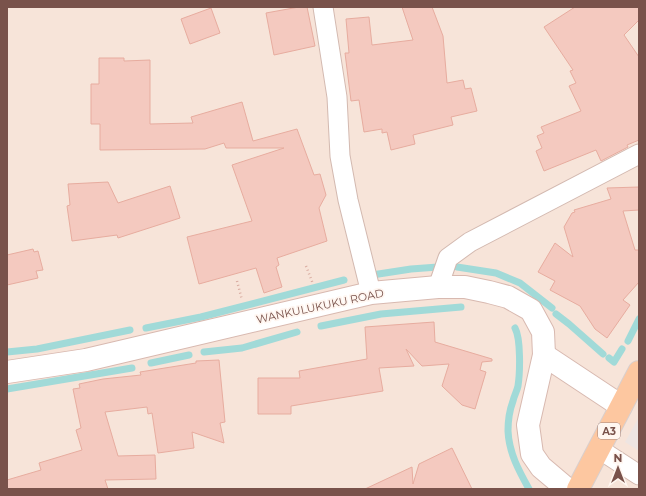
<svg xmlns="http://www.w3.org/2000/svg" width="646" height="496" viewBox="0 0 646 496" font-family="Montserrat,sans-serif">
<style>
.residential{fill:#f7e4d9}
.industrial{fill:#eee5e2}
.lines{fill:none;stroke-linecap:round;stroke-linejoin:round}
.stream{stroke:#a1dad8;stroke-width:7}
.building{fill:#f4c9bf;stroke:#e7ac9f}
.minor-casing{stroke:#d3b9b0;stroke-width:21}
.secondary-casing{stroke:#d8b9b0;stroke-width:24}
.primary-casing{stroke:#d9cfcd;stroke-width:24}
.path{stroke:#d9aca1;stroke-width:2.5;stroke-dasharray:1 3;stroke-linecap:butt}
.minor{stroke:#fff;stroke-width:19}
.secondary{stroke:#fff;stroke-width:22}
.primary{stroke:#fdc7a0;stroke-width:22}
.labels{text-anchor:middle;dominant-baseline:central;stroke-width:3.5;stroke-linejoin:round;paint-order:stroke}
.shield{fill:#fff6f0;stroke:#a1837c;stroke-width:1}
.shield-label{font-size:10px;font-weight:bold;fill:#79524b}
.street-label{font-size:11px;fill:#79524b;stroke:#fff6f0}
</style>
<rect width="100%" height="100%" fill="#fdf1e9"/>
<!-- residential -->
<rect class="residential" x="7" y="7" width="632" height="482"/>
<!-- industrial -->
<polygon class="industrial" points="639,417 639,451 625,442"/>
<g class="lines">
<!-- stream -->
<g class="stream">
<polyline points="457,267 496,273 520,283 552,308"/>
<polyline points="372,275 411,269 438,267"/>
<polyline points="556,314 569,324 603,354"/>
<polyline points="321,326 381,314 461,307"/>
<polyline points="146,328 201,317 344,280"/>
<path d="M515 328C521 339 520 373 518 386 517 391 514 396 513 401 510 409 508 422 508 431 509 453 519 471 529 489"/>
<polyline points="628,341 639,319"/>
<polyline points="7,352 37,349 130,330"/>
<polyline points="204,352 242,348 297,332"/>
<polyline points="609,358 614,362 622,349"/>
<polyline points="151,363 189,355"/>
<polyline points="7,389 132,368"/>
</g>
</g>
<!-- building -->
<g class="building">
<polygon points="299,7 307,7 315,46 274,55 266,13"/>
<polygon points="402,7 432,7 443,36 447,83 463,80 465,89 471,88 477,111 451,117 453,125 413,135 415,144 391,150 387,132 382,133 382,129 364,132 359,100 351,101 345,53 349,53 346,19 369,17 372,45 413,40"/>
<polygon points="575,7 639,7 639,20 624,35 639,57 639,140 627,145 628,147 601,161 596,150 544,171 536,151 542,148 537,136 544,133 541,127 581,111 569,86 576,83 570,71 573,70 544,27"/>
<polygon points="211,8 220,33 190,44 181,19"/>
<polygon points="99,58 124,58 124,61 150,60 150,124 193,123 191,117 242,102 253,141 297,129 314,175 320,174 326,195 319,208 327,241 277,258 279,265 276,267 282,287 264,293 256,268 199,284 187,237 252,221 232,165 284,148 226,148 224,143 205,149 100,150 100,124 91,124 91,84 99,84"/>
<polygon points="108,182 118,203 170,186 180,218 118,238 117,235 72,241 67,206 70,205 68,184"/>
<polygon points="639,187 639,210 623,211 635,250 639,250 639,282 623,300 630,305 607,338 595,329 580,306 550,290 555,281 538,272 555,243 573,257 564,227 572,213 575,212 574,210 611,199 607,188"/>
<polygon points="33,249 34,252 38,251 43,270 36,271 38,278 7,285 7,255"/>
<polygon points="434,322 435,342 492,359 492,361 482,362 480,370 486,372 475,409 462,405 442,386 449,364 422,366 406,349 414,366 379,368 383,391 291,406 291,414 258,414 258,378 300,378 299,371 367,359 365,327"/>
<polygon points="219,360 225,422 220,423 224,443 192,432 194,448 158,453 152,413 148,414 147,407 105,412 118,456 155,455 156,479 105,480 108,489 7,489 7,480 41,470 39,463 82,450 76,430 81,428 73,389 80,388 79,384 103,379 141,375 140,372 196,363 196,361"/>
<polygon points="452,448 472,489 365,489 412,467 413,484 419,464"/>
</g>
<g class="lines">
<defs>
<g id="minor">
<polyline points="323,7 337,97 340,156 348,200 371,293"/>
<polyline points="438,287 448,258 470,242 639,154"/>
<polyline points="599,449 639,475"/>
</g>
<g id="secondary">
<polyline points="544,355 621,406"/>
<polyline points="7,372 86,360 371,293 438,287 465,287 489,292 508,297 531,310 543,332 544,355 528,425 532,454 541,467 567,489"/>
</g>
<polyline id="primary" points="578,489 639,372"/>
</defs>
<!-- minor casing -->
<use href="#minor" class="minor-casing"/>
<!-- secondary casing -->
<use href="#secondary" class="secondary-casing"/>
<!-- primary casing -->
<use href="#primary" class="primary-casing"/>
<!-- path -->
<g class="path">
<polyline points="306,266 313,284"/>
<polyline points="237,281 242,300"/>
</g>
<!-- minor -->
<use href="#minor" class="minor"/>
<!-- secondary -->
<use href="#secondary" class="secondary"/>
<!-- primary -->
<use href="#primary" class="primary"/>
</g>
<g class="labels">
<!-- shield labels -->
<rect class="shield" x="598" y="423" width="22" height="16" rx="3"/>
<g class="shield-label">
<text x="609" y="431">A3</text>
</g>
<!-- street labels -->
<g class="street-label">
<text transform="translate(320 306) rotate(-12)">WANKULUKUKU ROAD</text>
</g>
</g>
<!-- border -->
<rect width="646" height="496" fill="none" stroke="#79524b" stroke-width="16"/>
<!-- north arrow -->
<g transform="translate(618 468)" stroke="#fff6f0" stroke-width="3" paint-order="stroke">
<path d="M0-3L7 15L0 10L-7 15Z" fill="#79524b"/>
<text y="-6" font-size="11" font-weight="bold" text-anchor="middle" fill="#79524b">N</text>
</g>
</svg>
